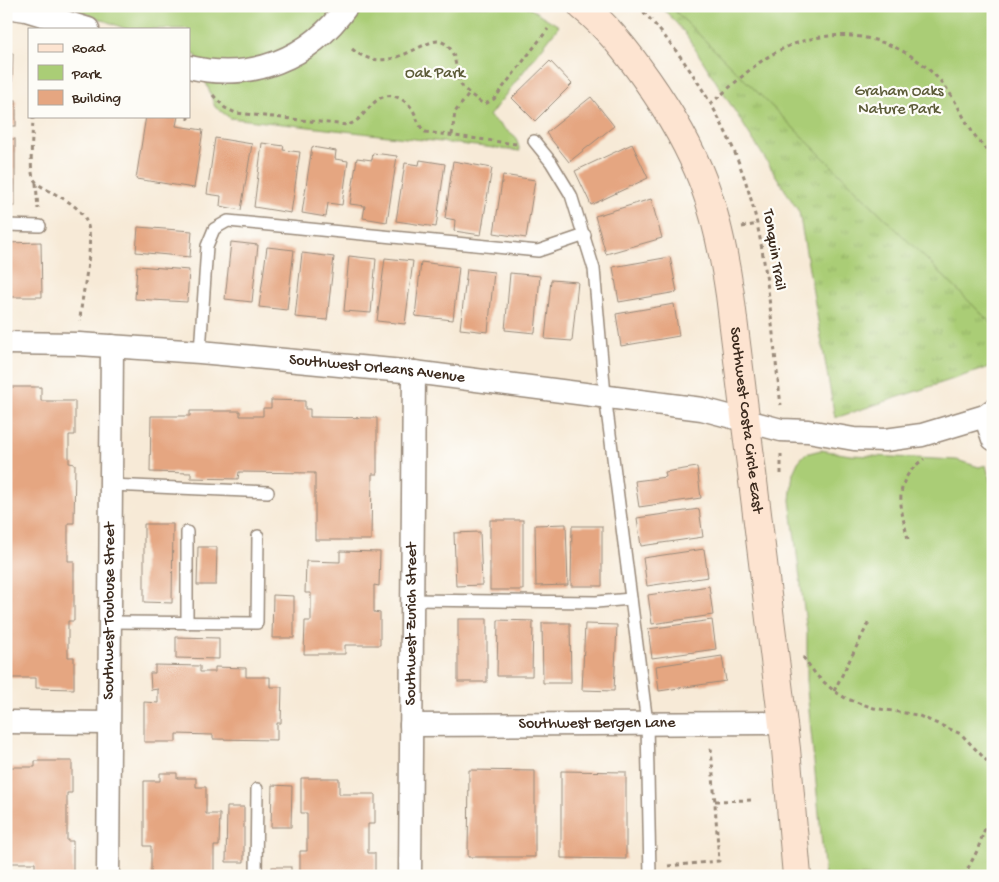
<svg xmlns="http://www.w3.org/2000/svg" width="999" height="882" viewBox="0 0 999 882" font-family="'Gochi Hand',sans-serif">
<style>
.grass{fill:url(#grass-tufts);stroke:#727c4a}
.park{fill:#aacd76;stroke:#727c4a}
.building{fill:#e5a681}
.lines{fill:none;stroke-linecap:round;stroke-linejoin:round}
.lane-casing{stroke:#998a7a;stroke-width:14}
.street-casing{stroke:#998a7a;stroke-width:25}
.secondary-casing{stroke:#998a7a;stroke-width:30}
.path{stroke:#998a7a;stroke-width:3;stroke-dasharray:4 4;stroke-linecap:butt}
.lane{stroke:#fff;stroke-width:11}
.street{stroke:#fff;stroke-width:22}
.secondary{stroke:#fde4d1;stroke-width:28}
.labels{text-anchor:middle;dominant-baseline:central;stroke-width:4.5;stroke-linejoin:round;paint-order:stroke}
.park-label{font-size:16px;fill:#5c5b38;stroke:#fdfcf7}
.street-label{font-size:16px;fill:#3b2a1e;stroke:#fdfcf7}
</style>
<defs>
<pattern id="grass-tufts" width="24" height="20" patternUnits="userSpaceOnUse" patternTransform="scale(1.25)"><rect width="24" height="20" fill="#aacd76"/><path d="M3 7l-1-3M5 7V3M7 7l1-3M15 17l-1-3M17 17v-4M19 17l1-3" fill="none" stroke="#93b066"/></pattern>
</defs>
<rect width="100%" height="100%" fill="#fdfcf7"/>
<filter id="ink" filterUnits="userSpaceOnUse"><feTurbulence type="fractalNoise" baseFrequency=".02" numOctaves="2"/><feDisplacementMap in="SourceGraphic" scale="10" xChannelSelector="R" yChannelSelector="G"/><feConvolveMatrix kernelMatrix="1 2 1 2 8 2 1 2 1" color-interpolation-filters="sRGB"/></filter>
<filter id="wash" filterUnits="userSpaceOnUse"><feTurbulence type="fractalNoise" baseFrequency=".0096" numOctaves="4" result="noise"/><feDisplacementMap in="SourceGraphic" scale="20" xChannelSelector="R" yChannelSelector="G"/><feGaussianBlur stdDeviation="1.12" result="paint"/><feColorMatrix in="noise" values="0 0 0 0 0 0 0 0 0 0 0 0 0 0 0 0 0 1.4 0 .05"/><feComposite in="paint" operator="in"/></filter>
<g filter="url(#wash)">
<rect width="100%" height="100%" fill="#f7ead7"/>
<!-- grass -->
<polygon class="grass" points="661,6 993,6 993,366 835,418 799,212 685,33"/>
<!-- park -->
<g class="park">
<polygon points="67,6 526,6 559,26 489,116 516,138 520,151 230,118 215,107 196,55 189,54 189,29 126,29"/>
<polygon points="670,6 993,6 993,325"/>
<polygon points="821,450 850,455 957,460 979,467 986,465 993,491 991,647 993,876 825,876 807,690 807,632 790,500 793,473 798,462 805,454"/>
</g>
<g id="blocks">
<!-- building -->
<g class="building">
<polygon points="6,53 13,53 12,90 6,90"/>
<polygon points="550,61 572,84 535,121 512,98"/>
<polygon points="591,97 614,126 569,162 546,133"/>
<rect x="6" y="100" width="10" height="26"/>
<polygon points="146,116 178,116 176,126 203,130 194,188 136,179"/>
<polygon points="215,138 252,144 241,210 220,206 221,196 207,194"/>
<rect x="6" y="139" width="9" height="67"/>
<polygon points="262,143 284,146 283,150 300,152 291,213 254,207"/>
<polygon points="632,144 648,178 591,205 575,171"/>
<polygon points="312,147 336,151 335,159 348,161 342,205 328,203 326,217 302,213"/>
<polygon points="373,153 397,156 387,222 363,218 365,206 350,204 357,158 372,160"/>
<polygon points="420,160 445,164 436,227 396,221 405,163 419,165"/>
<polygon points="453,161 492,168 481,235 454,231 455,220 445,218"/>
<polygon points="503,175 535,180 526,238 494,233"/>
<polygon points="651,199 662,238 606,254 595,216"/>
<polygon points="138,227 192,231 190,257 136,252"/>
<polygon points="41,242 42,297 6,297 6,243"/>
<polygon points="231,242 258,245 252,302 225,299"/>
<polygon points="267,247 294,250 287,310 259,307"/>
<polygon points="302,253 334,257 327,320 295,317"/>
<polygon points="349,256 376,259 371,313 344,311"/>
<polygon points="670,257 677,292 619,302 613,267"/>
<polygon points="385,258 413,261 405,324 377,321"/>
<polygon points="421,262 459,267 453,320 415,316"/>
<polygon points="137,266 189,270 187,302 135,299"/>
<polygon points="467,269 494,272 488,332 460,329"/>
<polygon points="510,273 540,276 535,333 505,330"/>
<polygon points="551,280 578,282 572,341 545,339"/>
<polygon points="674,304 679,336 621,346 616,314"/>
<polygon points="6,387 41,387 41,401 75,401 75,435 69,435 69,463 75,464 74,523 68,523 68,561 74,561 74,621 68,621 68,657 74,657 74,689 36,688 36,678 6,678 6,463 8,463 8,424 6,423"/>
<polygon points="271,400 305,401 305,409 310,409 310,417 377,418 377,474 372,474 371,540 315,540 315,473 239,472 238,479 191,478 191,473 150,472 151,416 190,416 190,411 240,411 240,416 263,416 263,408 271,408"/>
<polygon points="697,467 701,498 639,507 635,481 666,477 665,472"/>
<polygon points="699,509 703,537 641,546 637,518"/>
<rect x="490" y="520" width="33" height="70"/>
<polygon points="144,524 173,524 172,603 144,602"/>
<polygon points="566,524 568,585 536,586 535,525"/>
<polygon points="572,526 602,526 602,586 571,586"/>
<polygon points="480,532 482,585 456,586 454,533"/>
<polygon points="198,547 217,547 216,585 197,585"/>
<polygon points="704,549 708,577 647,586 643,558"/>
<polygon points="340,551 380,552 379,586 374,585 374,612 380,613 380,645 345,645 345,654 304,654 305,621 311,621 311,593 305,593 306,561 340,562"/>
<polygon points="709,586 713,615 652,624 648,595"/>
<polygon points="273,595 294,596 294,638 272,638"/>
<rect x="458" y="619" width="29" height="63"/>
<polygon points="498,620 533,621 532,676 497,676"/>
<polygon points="712,620 716,649 652,658 648,629"/>
<polygon points="542,623 570,623 571,683 543,683"/>
<polygon points="585,624 617,625 614,691 582,690"/>
<polygon points="176,637 219,638 219,659 176,658"/>
<polygon points="722,656 726,681 659,691 656,666"/>
<polygon points="155,665 200,666 200,672 215,672 215,667 246,668 246,677 270,677 270,687 282,687 281,723 277,723 277,740 213,739 213,735 176,734 176,742 144,742 144,702 158,703 158,689 151,690 150,673 155,673"/>
<polygon points="35,761 72,761 72,793 67,793 67,841 73,841 73,876 35,876 35,863 6,863 6,767 35,767"/>
<polygon points="469,770 535,771 535,857 468,857"/>
<polygon points="561,771 626,772 626,859 561,858"/>
<polygon points="160,773 177,773 177,778 196,778 196,787 206,787 206,814 220,814 219,846 214,846 214,873 220,873 220,876 151,876 151,846 144,846 144,781 160,781"/>
<polygon points="301,778 339,778 339,794 375,794 375,824 368,824 368,853 375,853 375,876 300,876 300,851 307,851 307,813 301,813"/>
<polygon points="272,785 292,786 291,827 271,827"/>
<polygon points="227,807 244,807 244,862 226,862"/>
<rect x="272" y="867" width="19" height="9"/>
</g>
</g>
</g>
<g filter="url(#ink)">
<use href="#blocks" fill-opacity="0" stroke="#998a7a" stroke-width="1"/>
<g class="lines">
<defs>
<g id="lane">
<polyline points="534,141 551,162 571,195 594,269 605,395 647,723 650,876"/>
<polyline points="6,225 40,226"/>
<polyline points="200,352 207,246 214,229 228,221 538,251 585,235"/>
<polyline points="111,485 268,492"/>
<polyline points="187,532 187,623"/>
<polyline points="412,600 596,602 631,599"/>
<polyline points="109,622 257,623 258,536"/>
<polyline points="256,876 257,789"/>
</g>
<g id="street">
<polyline points="6,7 26,10 88,29"/>
<path d="M189 67C251 82 310 59 347 6"/>
<path id="s1" d="M6 343 79 344 200 352 414 372 702 409 781 430 808 431 854 439 885 440 922 435 985 416 993 410"/>
<polyline points="985,416 993,439"/>
<polyline points="6,722 108,723"/>
<path id="s2" d="M411 725 783 723"/>
<path id="s3" d="M108 876 112 346"/>
<path id="s4" d="M410 876 414 372"/>
</g>
<g id="secondary">
<path id="s5" d="M582 6C608 27 628 53 647 80 699 154 717 206 730 295L786 749 797 876"/>
</g>
</defs>
<!-- lane casing -->
<use href="#lane" class="lane-casing"/>
<!-- street casing -->
<use href="#street" class="street-casing"/>
<!-- secondary casing -->
<use href="#secondary" class="secondary-casing"/>
<!-- path -->
<g class="path">
<polyline points="171,6 187,6"/>
<path d="M638 6C695 66 740 142 757 224 770 283 773 345 781 405"/>
<path d="M352 49C389 80 426 34 442 42 457 48 455 70 460 83 463 89 469 93 474 97 478 100 481 104 487 103L494 99 548 29"/>
<path d="M213 95 225 108 236 113 347 125C369 121 375 79 407 103 417 111 416 124 425 132L516 144"/>
<path d="M710 104C729 89 746 71 766 58 825 20 898 31 943 84 962 107 969 137 993 155"/>
<path d="M33 116C33 131 29 165 33 177 37 192 79 196 88 226 94 249 81 296 80 321"/>
<polyline points="188,116 188,120"/>
<polyline points="452,135 455,112 470,93"/>
<polyline points="36,183 38,209"/>
<polyline points="742,227 758,224"/>
<polyline points="781,454 781,475"/>
<path d="M908 539C900 506 892 481 924 459"/>
<polyline points="803,657 817,676 834,691 847,699 874,708 917,715 961,734 986,760 993,772"/>
<polyline points="834,691 869,622"/>
<polyline points="715,801 753,800"/>
<polyline points="668,866 719,861 711,747"/>
<polyline points="964,876 977,851 993,806"/>
</g>
<!-- lane -->
<use href="#lane" class="lane"/>
<!-- street -->
<use href="#street" class="street"/>
<!-- secondary -->
<use href="#secondary" class="secondary"/>
</g>
</g>
<g class="labels">
<!-- park labels -->
<g class="park-label">
<text x="435" y="74">Oak Park</text>
<text x="899" y="92">Graham Oaks<tspan x="899" dy="18">Nature Park</tspan></text>
</g>
<!-- street labels -->
<g class="street-label">
<text transform="translate(773 250) rotate(81)">Tonquin Trail</text>
<text stroke="none"><textPath href="#s1" startOffset="372">Southwest Orleans Avenue</textPath></text>
<text stroke="none"><textPath href="#s5" startOffset="458">Southwest Costa Circle East</textPath></text>
<text stroke="none"><textPath href="#s3" startOffset="265">Southwest Toulouse Street</textPath></text>
<text stroke="none"><textPath href="#s4" startOffset="252">Southwest Zurich Street</textPath></text>
<text stroke="none"><textPath href="#s2" startOffset="186">Southwest Bergen Lane</textPath></text>
</g>
</g>
<!-- margin -->
<rect width="999" height="882" fill="none" stroke="#fdfcf7" stroke-width="25"/>
<!-- legend -->
<rect x="28" y="28" width="162" height="90" fill="#fdfcf7" stroke="#afa8a0"/>
<rect x="38" y="44" width="25" height="8" fill="#fde4d1" stroke="#afa8a0"/>
<text x="72" y="52" font-size="15" fill="#3b2a1e">Road</text>
<rect x="38" y="65" width="25" height="15" fill="#aacd76" stroke="#afa8a0"/>
<text x="72" y="78" font-size="15" fill="#3b2a1e">Park</text>
<rect x="38" y="90" width="25" height="15" fill="#e5a681" stroke="#afa8a0"/>
<text x="72" y="102" font-size="15" fill="#3b2a1e">Building</text>
</svg>
